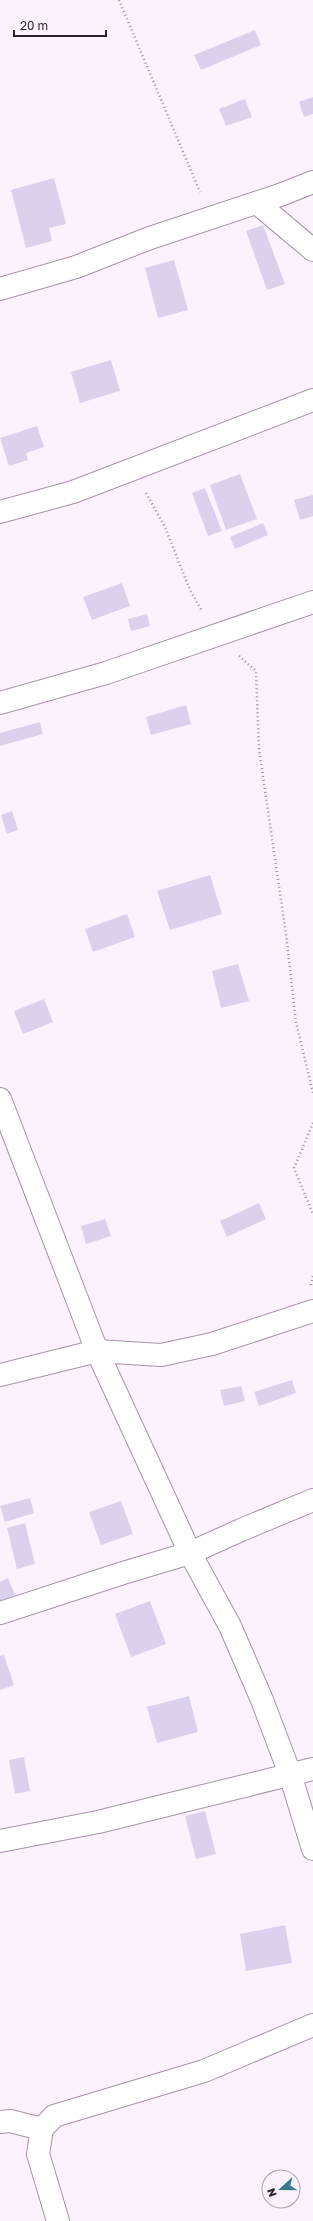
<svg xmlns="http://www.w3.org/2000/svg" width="313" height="2221" viewBox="0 0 313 2221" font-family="'Golos Text',sans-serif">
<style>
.building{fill:#dbd1ed}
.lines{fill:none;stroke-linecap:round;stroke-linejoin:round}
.street-casing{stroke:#a892aa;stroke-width:24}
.path{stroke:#9a919b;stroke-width:2.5;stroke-dasharray:1 3;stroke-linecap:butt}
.street{stroke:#fff;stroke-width:22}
</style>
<rect width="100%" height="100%" fill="#fbf2fd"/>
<!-- building -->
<g class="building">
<polygon points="255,30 261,45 201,70 194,55"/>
<polygon points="313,97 313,114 304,117 299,102"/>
<polygon points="245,99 252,117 226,126 219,109"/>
<polygon points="54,178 66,224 49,228 52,241 26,248 11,190"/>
<polygon points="263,225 285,284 267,290 246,231"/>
<polygon points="174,260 188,310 158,318 145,268"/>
<polygon points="111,360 120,391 80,403 71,372"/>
<polygon points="37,426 44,447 26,453 28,460 9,466 0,438"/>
<polygon points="240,474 257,519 226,530 210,485"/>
<polygon points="205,488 222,531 208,536 192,493"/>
<polygon points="313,495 313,516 300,520 294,500"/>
<polygon points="263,523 268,535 235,549 230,537"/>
<polygon points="122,583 130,606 92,620 83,597"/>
<polygon points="147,614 150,626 131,631 128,619"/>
<polygon points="186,705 191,724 151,735 146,717"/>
<polygon points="40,722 43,734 0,746 0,733"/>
<polygon points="12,811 18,830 7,834 1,815"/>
<polygon points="210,875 222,914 170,930 157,891"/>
<polygon points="127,914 135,937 93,952 85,929"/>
<polygon points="238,964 249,1001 221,1008 212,971"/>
<polygon points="44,999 53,1022 23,1034 14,1011"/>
<polygon points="259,1203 266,1219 227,1237 220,1221"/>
<polygon points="105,1219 111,1236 86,1244 81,1226"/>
<polygon points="292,1380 296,1393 259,1406 254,1392"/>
<polygon points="241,1386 245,1401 224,1406 220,1390"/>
<polygon points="30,1498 34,1513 5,1522 0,1506"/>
<polygon points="121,1501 133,1534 101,1545 89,1512"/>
<polygon points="25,1523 35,1564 17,1569 7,1528"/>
<polygon points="8,1578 15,1595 0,1601 0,1582"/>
<polygon points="150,1601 166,1644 131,1657 115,1614"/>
<polygon points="4,1655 14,1685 0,1690 0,1656"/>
<polygon points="189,1696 198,1732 157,1743 147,1707"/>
<polygon points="24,1757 30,1791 15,1794 9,1760"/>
<polygon points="205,1811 216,1854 196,1859 185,1816"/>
<polygon points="285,1925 292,1963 246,1971 240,1934"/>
</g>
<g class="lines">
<defs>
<g id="street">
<polyline points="257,203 313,250"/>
<polyline points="0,289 76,267 150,238 280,195 313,182"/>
<polyline points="0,512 73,492 313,400"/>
<polyline points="0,703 106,673 313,602"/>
<polyline points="0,1099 97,1351 190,1553 230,1626 262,1700 290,1774 313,1849"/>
<polyline points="0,1375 97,1351 161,1355 212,1344 313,1311"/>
<polyline points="0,1613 123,1573 190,1553 241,1530 313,1500"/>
<polyline points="0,1841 98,1822 313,1769"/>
<polyline points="0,2122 10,2121 42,2129"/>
<polyline points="58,2221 38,2154 42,2129 54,2116 204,2071 313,2025"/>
</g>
</defs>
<!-- street casing -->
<use href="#street" class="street-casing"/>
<!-- path -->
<g class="path">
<polyline points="119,0 200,192"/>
<polyline points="146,493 165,527 190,590 202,611"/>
<polyline points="239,656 256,671 259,749 286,934 296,1022 313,1093"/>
<polyline points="313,1123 294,1168 313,1214"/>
<polyline points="311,1285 313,1276"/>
</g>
<!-- street -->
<use href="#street" class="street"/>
</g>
<!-- north arrow -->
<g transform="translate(281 2189) rotate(249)"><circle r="19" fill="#fbf2fd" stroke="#a79ea9"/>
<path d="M0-3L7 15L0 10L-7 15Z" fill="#377c8a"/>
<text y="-6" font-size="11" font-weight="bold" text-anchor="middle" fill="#29212a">N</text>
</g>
<!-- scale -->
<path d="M14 30v6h92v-6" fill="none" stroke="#29212a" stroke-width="2"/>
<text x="20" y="30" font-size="12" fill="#29212a" stroke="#fbf2fd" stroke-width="3" paint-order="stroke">20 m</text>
</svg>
